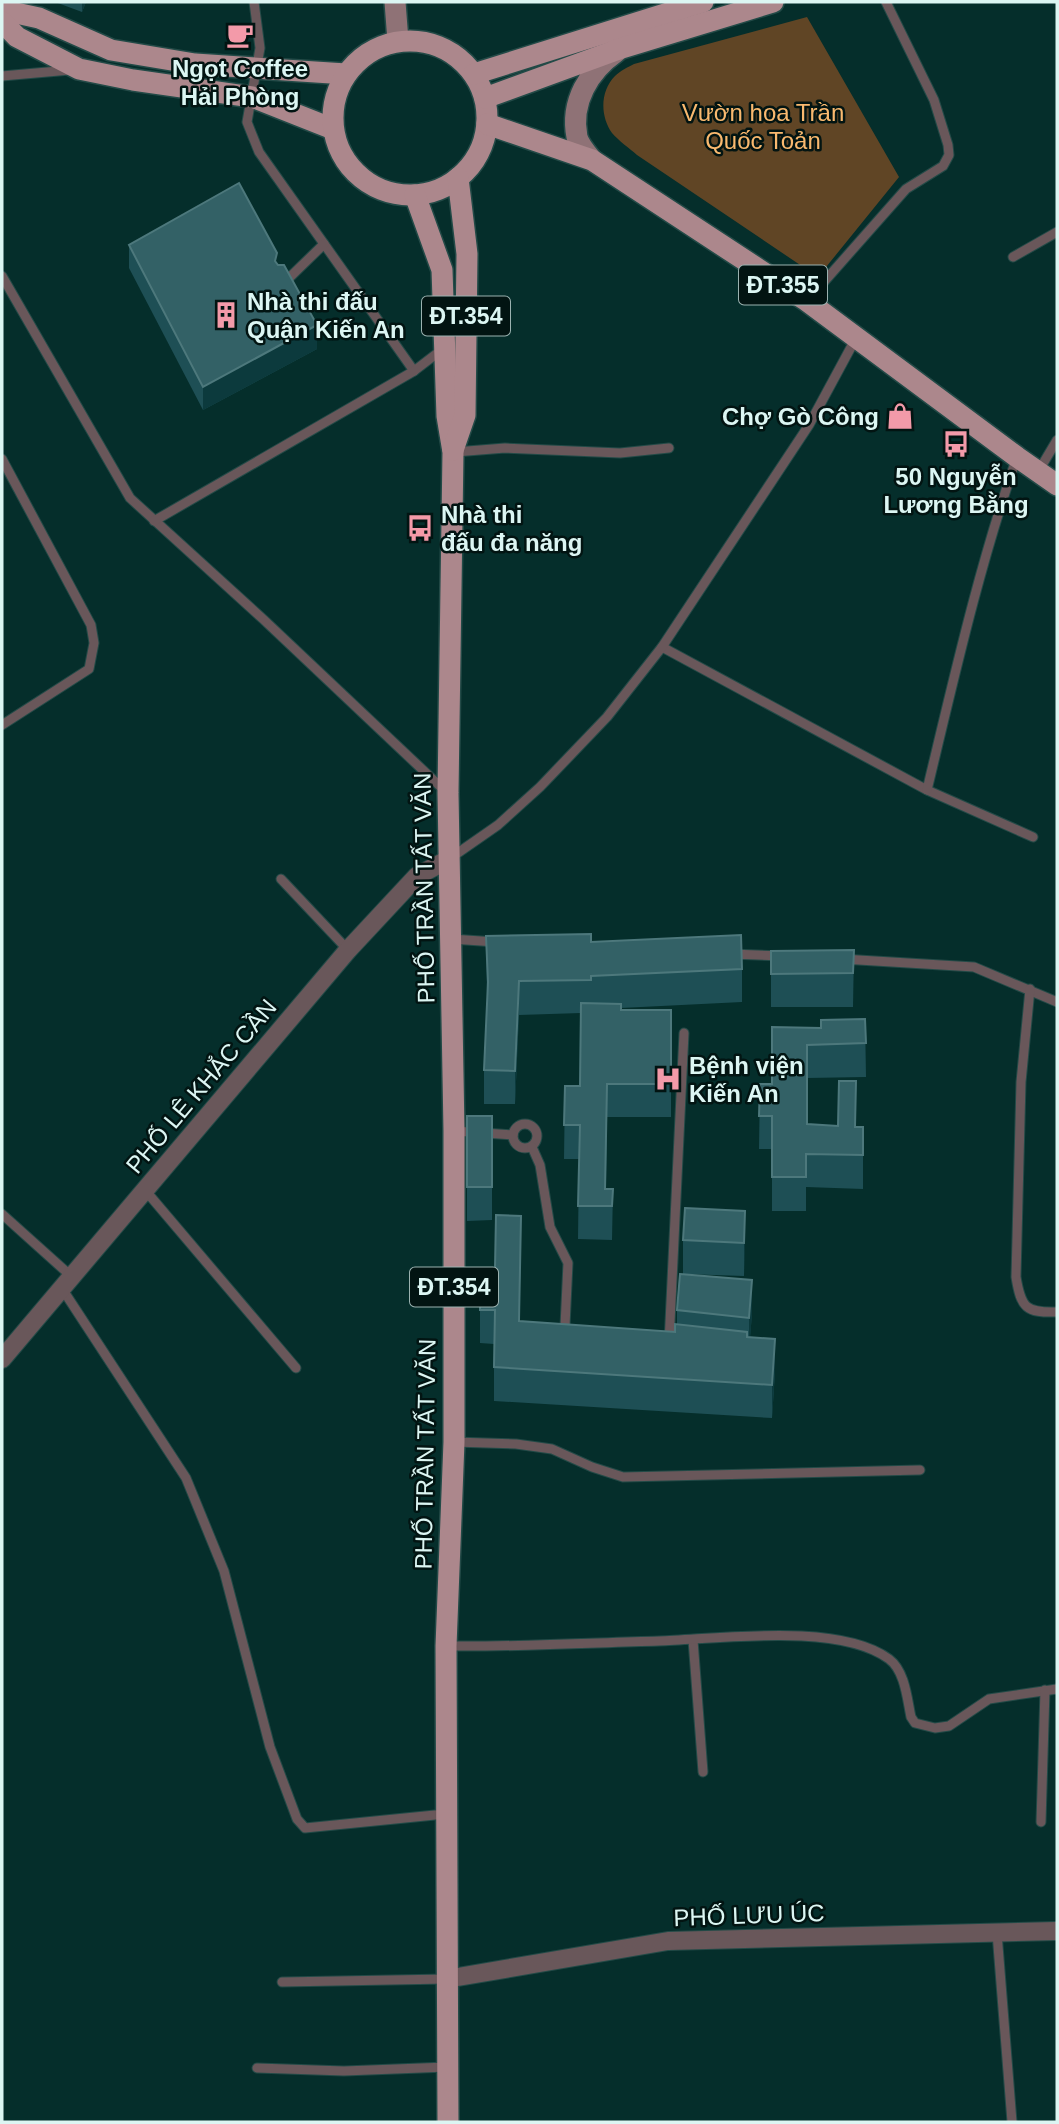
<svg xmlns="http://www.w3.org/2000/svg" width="1059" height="2124" viewBox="0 0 1059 2124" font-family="Arial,sans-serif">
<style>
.green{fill:#604525}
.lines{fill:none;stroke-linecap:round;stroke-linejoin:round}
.lane-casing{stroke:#234a47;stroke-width:11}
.street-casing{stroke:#234a47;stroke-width:20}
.secondary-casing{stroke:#234a47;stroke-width:24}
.primary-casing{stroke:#234a47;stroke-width:24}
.lane{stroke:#69575a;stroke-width:9}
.street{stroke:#69575a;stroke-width:18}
.secondary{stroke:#8f7276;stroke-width:21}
.primary{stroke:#ac878c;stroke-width:21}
.wall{fill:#1e4f55}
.shaded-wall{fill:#0c3a3d}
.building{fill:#336166;stroke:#4d787c;stroke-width:2}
.labels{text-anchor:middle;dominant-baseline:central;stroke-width:5;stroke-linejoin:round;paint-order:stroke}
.shield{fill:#021412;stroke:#9bb2b0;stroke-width:2}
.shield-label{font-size:23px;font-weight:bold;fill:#dcf6f3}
.poi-label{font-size:24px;font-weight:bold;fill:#dcf6f3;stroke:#021412;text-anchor:start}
.park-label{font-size:24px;fill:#f9b96f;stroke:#021412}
.street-label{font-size:24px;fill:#dcf6f3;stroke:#021412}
</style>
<rect width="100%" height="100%" fill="#052e2b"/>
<!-- green -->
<path class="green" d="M807 17 899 177 818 277 637 155C629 148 619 141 612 133 600 116 600 91 615 76 620 71 628 67 634 64Z"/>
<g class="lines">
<defs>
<g id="lane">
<polyline points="254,2 260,48 247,122 259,152 414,371"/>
<polyline points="2,76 70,70"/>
<polyline points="1013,257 1057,232"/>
<polyline points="2,276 130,498 263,619 444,790"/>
<polyline points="281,282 290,277 324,244"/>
<polyline points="807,301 906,189 943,166 949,155 948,145 934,100 886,2"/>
<polyline points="455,452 505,448 620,453 669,448"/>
<polyline points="2,459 91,625 94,643 89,669 2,725"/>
<polyline points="1038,472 1057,440"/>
<polyline points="154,521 414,371 444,348"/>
<polyline points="662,647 927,790 1033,837"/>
<path d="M927 790C954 678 979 566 1017 457"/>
<polyline points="452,857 498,825 540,787 607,717 662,647 809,425 856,338"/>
<polyline points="281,879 348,950"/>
<polyline points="451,939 496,942"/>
<polyline points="730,954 783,956"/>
<polyline points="842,959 974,967 1057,1002"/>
<path d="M1030 989 1021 1082 1016 1277C1021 1308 1026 1313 1057 1312"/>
<circle cx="525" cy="1136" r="12"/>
<polyline points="454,1131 513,1135"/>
<polyline points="532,1147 540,1165 550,1227 568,1263 565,1326 566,1334"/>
<polyline points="145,1190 296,1368"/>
<polyline points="2,1214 71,1276"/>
<polyline points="61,1287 186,1478 224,1571 270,1747 297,1819 305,1828 445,1814"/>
<polyline points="669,1343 684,1033"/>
<polyline points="454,1442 516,1444 552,1449 592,1467 623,1477 920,1470"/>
<polyline points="693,1640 703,1772"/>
<path d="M446 1646C517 1647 588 1643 659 1641 719 1639 839 1622 889 1659 905 1671 907 1698 911 1717L915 1723 935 1728 949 1726 989 1699 1057 1689"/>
<polyline points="1041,1822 1045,1690"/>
<polyline points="997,1933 1012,2122"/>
<polyline points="282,1982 446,1979"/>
<polyline points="257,2068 344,2071 447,2067"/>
</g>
<g id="street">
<polyline points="2,1359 348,950 417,876 449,859"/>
<polyline points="446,1979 668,1941 1057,1931"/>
</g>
<g id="secondary">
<polyline points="395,2 398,41"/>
<path d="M592 160C587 154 579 145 577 137 570 102 589 71 616 52"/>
</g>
<g id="primary">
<polyline points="2,10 39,18 111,50 195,64 346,74"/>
<polyline points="2,22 17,37 79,69 133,80 252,97 333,129"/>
<circle cx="410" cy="118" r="77"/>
<polyline points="474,74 703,2"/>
<polyline points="485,98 622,48 773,2"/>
<polyline points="487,124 592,160 807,301 1017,457 1057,485"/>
<polyline points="415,195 442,270 447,416 453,452 448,793 454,1131 454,1442 446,1646 448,2122"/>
<polyline points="453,450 465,415 467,254 458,178"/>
</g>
</defs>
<!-- lane casing -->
<use href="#lane" class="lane-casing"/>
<!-- street casing -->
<use href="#street" class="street-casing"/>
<!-- secondary casing -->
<use href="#secondary" class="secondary-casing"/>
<!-- primary casing -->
<use href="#primary" class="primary-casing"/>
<!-- lane -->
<use href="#lane" class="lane"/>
<!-- street -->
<use href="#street" class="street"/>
<!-- secondary -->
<use href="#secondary" class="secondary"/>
<!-- primary -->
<use href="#primary" class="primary"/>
</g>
<!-- wall -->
<g class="wall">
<polygon points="55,2 86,2 82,12"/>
<polygon points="129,245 277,264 317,349 203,410 129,268"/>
<polygon points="486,936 591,942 742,969 742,1002 621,1008 621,1010 671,1010 671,1117 607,1117 606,1189 613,1189 612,1240 578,1239 579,1159 564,1159 565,1086 580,1086 581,1013 519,1015 515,1104 484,1104 484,1070 487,999"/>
<polygon points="854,950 853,1007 771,1007 771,951"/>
<polygon points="865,1019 866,1077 807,1078 807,1124 863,1127 863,1189 806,1187 806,1211 772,1211 772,1149 759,1149 760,1084 772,1084 821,1028"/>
<polygon points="467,1116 492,1116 492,1220 467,1221"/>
<polygon points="745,1211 744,1276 683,1274 683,1240"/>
<polygon points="521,1249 519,1321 675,1332 677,1324 677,1310 752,1314 750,1337 775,1372 772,1418 494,1401 494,1344 480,1343 480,1310 495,1268"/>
</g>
<!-- shaded-wall -->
<g class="shaded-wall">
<polygon points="82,2 86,2 82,12"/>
<polygon points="317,325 317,349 203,410 203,387"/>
<polygon points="519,981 519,1015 515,1104 515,1071"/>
<polygon points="745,1211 745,1244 744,1276 744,1243"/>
<polygon points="752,1280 752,1314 749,1352 749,1318"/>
<polygon points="775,1339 775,1372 772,1418 772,1385"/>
</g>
<!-- building -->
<g class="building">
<polygon points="239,183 277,253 275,261 278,265 284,265 317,325 203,387 129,245"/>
<polygon points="591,934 591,942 741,935 742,969 591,976 591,980 519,981 515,1071 484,1070 488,982 486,936"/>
<polygon points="854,950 853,973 771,974 771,951"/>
<polygon points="581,1003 621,1004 621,1010 671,1010 671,1084 607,1084 605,1189 613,1189 612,1206 578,1206 580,1125 564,1125 565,1086 580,1086"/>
<polygon points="865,1019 866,1043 807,1045 807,1124 838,1126 839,1081 856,1081 855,1127 863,1127 863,1155 806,1154 806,1177 772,1177 772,1116 759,1116 760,1084 772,1084 772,1027 821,1028 821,1020"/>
<rect x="467" y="1116" width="25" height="71"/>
<polygon points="685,1208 745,1211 744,1243 683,1240"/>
<polygon points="496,1215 521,1216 519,1321 675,1332 675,1324 747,1332 747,1337 775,1339 772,1385 494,1367 495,1310 480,1310 481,1268 495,1268"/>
<polygon points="680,1274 752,1280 749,1318 677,1310"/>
</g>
<!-- icons -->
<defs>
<symbol id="cafe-bare" viewBox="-9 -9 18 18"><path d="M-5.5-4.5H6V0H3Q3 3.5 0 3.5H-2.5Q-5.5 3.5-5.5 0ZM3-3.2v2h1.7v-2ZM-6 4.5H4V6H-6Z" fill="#f39aa9" stroke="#021412" stroke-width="2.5" paint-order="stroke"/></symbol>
<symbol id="building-bare" viewBox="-9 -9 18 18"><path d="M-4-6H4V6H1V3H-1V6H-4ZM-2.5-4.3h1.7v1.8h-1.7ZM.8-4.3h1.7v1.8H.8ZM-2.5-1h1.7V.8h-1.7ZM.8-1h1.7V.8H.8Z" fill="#f39aa9" stroke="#021412" stroke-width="2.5" paint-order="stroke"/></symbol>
<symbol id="shop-bare" viewBox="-9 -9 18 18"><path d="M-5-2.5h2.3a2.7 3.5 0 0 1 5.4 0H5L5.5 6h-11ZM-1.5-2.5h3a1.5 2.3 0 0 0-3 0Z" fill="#f39aa9" stroke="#021412" stroke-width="2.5" paint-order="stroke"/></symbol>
<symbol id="bus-bare" viewBox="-9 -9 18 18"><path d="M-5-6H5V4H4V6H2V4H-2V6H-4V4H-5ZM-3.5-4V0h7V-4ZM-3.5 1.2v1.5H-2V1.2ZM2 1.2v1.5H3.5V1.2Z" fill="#f39aa9" stroke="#021412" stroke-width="2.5" paint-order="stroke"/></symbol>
<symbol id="hospital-bare" viewBox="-9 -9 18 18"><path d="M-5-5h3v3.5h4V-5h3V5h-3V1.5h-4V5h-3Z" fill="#f39aa9" stroke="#021412" stroke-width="2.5" paint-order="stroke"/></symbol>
</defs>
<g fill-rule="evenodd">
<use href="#cafe-bare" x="221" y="16" width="38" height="38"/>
<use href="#building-bare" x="207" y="296" width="38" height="38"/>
<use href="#shop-bare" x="881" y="397" width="38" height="38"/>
<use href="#bus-bare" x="937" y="425" width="38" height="38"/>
<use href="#bus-bare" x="401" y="509" width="38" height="38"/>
<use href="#hospital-bare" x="649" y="1060" width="38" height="38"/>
</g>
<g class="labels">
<!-- shield labels -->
<g class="shield">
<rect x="739" y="265.5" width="88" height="39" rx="5"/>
<rect x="422" y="296.5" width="88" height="39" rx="5"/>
<rect x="410" y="1267.5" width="88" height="39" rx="5"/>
</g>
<g class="shield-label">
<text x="783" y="285">ĐT.355</text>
<text x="466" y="316">ĐT.354</text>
<text x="454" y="1287">ĐT.354</text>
</g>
<!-- poi labels -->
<g class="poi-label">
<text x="240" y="68" text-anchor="middle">Ngọt Coffee<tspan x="240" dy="28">Hải Phòng</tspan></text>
<text x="247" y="301">Nhà thi đấu<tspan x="247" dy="28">Quận Kiến An</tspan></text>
<text x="879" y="416" text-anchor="end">Chợ Gò Công</text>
<text x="956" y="476" text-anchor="middle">50 Nguyễn<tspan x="956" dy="28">Lương Bằng</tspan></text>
<text x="441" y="514">Nhà thi<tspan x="441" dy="28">đấu đa năng</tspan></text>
<text x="689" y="1065">Bệnh viện<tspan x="689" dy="28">Kiến An</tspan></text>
</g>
<!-- park labels -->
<g class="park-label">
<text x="763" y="112">Vườn hoa Trần<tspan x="763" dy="28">Quốc Toản</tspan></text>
</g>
<!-- street labels -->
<g class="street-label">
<text transform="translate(424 888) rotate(-91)">PHỐ TRẦN TẤT VĂN</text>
<text transform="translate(201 1086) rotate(-50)">PHỐ LÊ KHẮC CẦN</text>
<text transform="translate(425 1454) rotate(-89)">PHỐ TRẦN TẤT VĂN</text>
<text transform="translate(749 1915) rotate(-2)">PHỐ LƯU ÚC</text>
</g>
</g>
<!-- border -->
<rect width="1059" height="2124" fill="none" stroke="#dcf6f3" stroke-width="7"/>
</svg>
